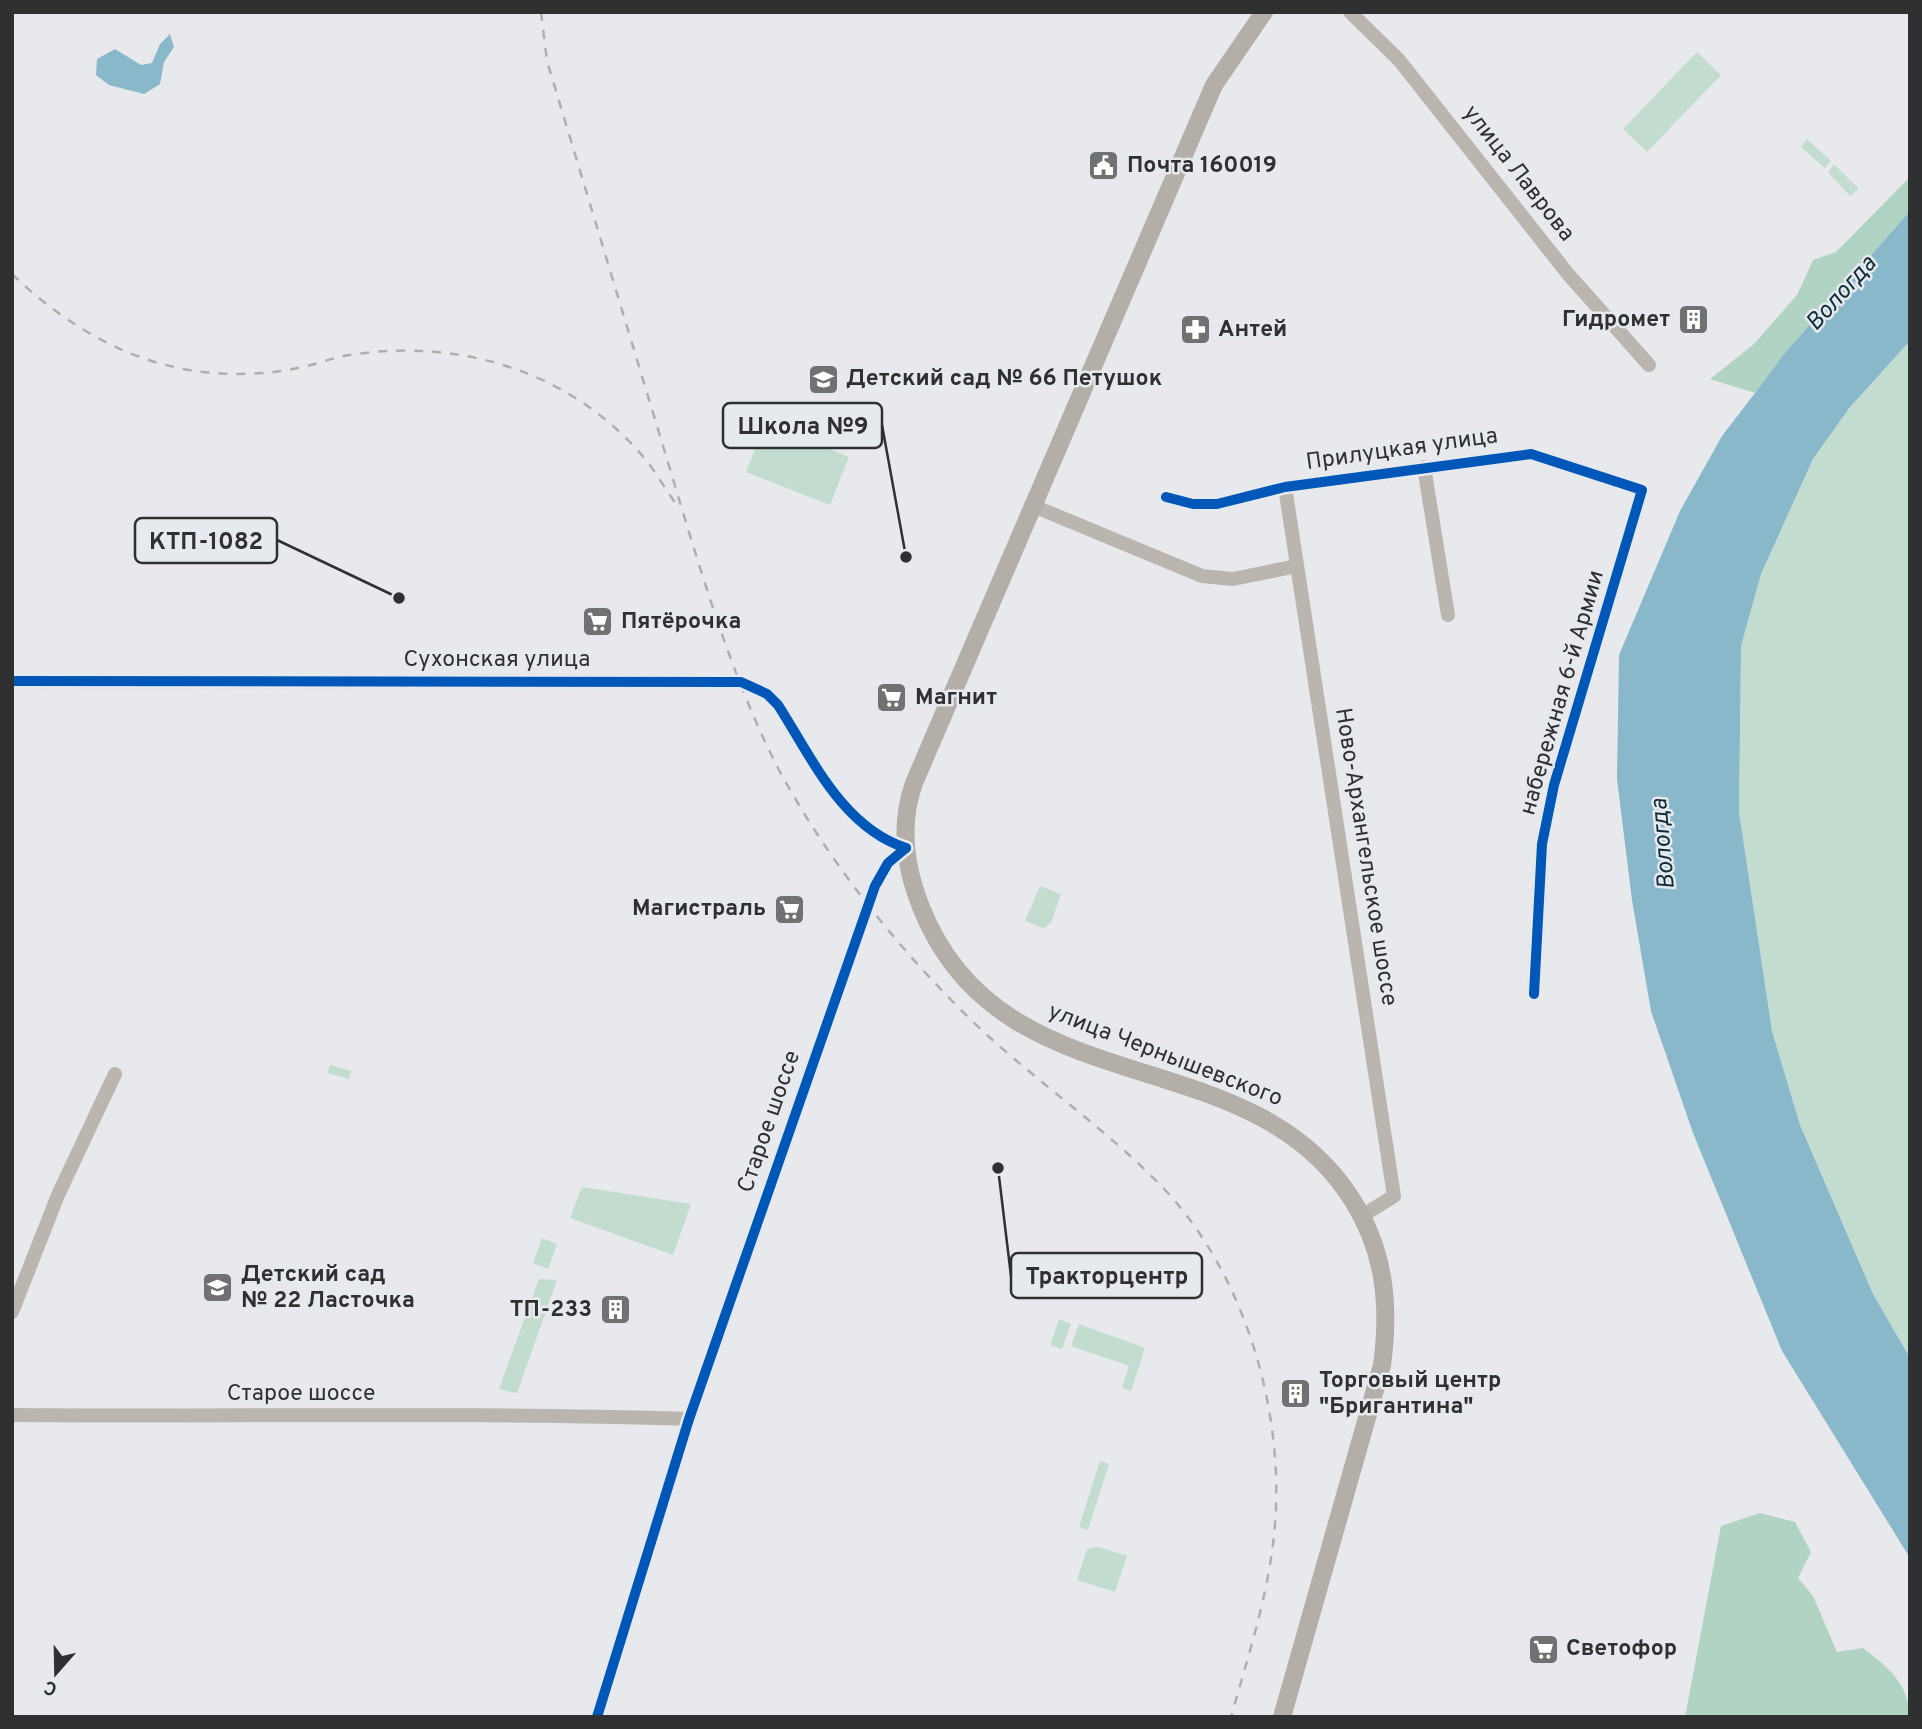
<svg xmlns="http://www.w3.org/2000/svg" width="1922" height="1729" viewBox="0 0 1922 1729" font-family="Overpass,sans-serif">
<style>
.green{fill:#c2ddd0}
.forest{fill:#b1d3c3}
.water{fill:#89b8cb}
.lines{fill:none;stroke-linecap:round;stroke-linejoin:round}
.minor{stroke:#bbb5b0;stroke-width:14}
.major{stroke:#b4aea8;stroke-width:18}
.rail{stroke:#b1afae;stroke-width:2.5;stroke-dasharray:9 9;stroke-linecap:butt}
.cycleway-casing{stroke:#e6e9ed;stroke-width:15}
.cycleway{stroke:#0057b8;stroke-width:10}
.labels{text-anchor:middle;dominant-baseline:central;stroke-width:5;stroke-linejoin:round;paint-order:stroke}
.poi-label{font-size:23px;font-weight:bold;fill:#2e3031;stroke:#e6e9ed;text-anchor:start}
.street-label{font-size:23px;fill:#2e3031;stroke:#e6e9ed}
.water-label{font-size:24px;font-style:italic;fill:#0e2e3a;stroke:#e6e9ed}
.leader{fill:none;stroke:#2e3031;stroke-width:2.5}
.callout-dot{fill:#2e3031;stroke:#e6e9ed;stroke-width:2.5}
.callout{fill:#e6e9ed;stroke:#2e3031;stroke-width:2.5}
.callout-label{font-size:24px;text-anchor:middle;font-weight:bold;fill:#2e3031}
</style>
<rect width="100%" height="100%" fill="#e7e9ec"/>
<!-- green -->
<g class="green">
<polygon points="1697,52 1721,75 1647,152 1623,129"/>
<polygon points="1807,139 1831,161 1825,168 1801,147"/>
<polygon points="1834,164 1857,187 1858,190 1850,196 1828,172"/>
<polygon points="1910,341 1910,1358 1873,1294 1800,1125 1772,1031 1739,812 1741,646 1761,574 1813,459 1850,407"/>
<polygon points="765,423 849,457 830,505 746,472"/>
<polygon points="1040,886 1061,894 1051,923 1043,928 1025,921"/>
<polygon points="330,1065 351,1071 349,1079 327,1073"/>
<polygon points="582,1187 691,1204 673,1255 570,1218"/>
<polygon points="542,1238 557,1244 548,1269 533,1263"/>
<polygon points="539,1279 557,1280 517,1393 499,1389"/>
<polygon points="1059,1319 1071,1324 1062,1349 1050,1345"/>
<polygon points="1079,1324 1145,1348 1131,1391 1122,1388 1129,1366 1071,1346"/>
<polygon points="1100,1461 1109,1464 1088,1530 1079,1527"/>
<polygon points="1099,1547 1127,1556 1115,1592 1077,1580 1087,1549"/>
</g>
<!-- forest -->
<g class="forest">
<polygon points="1910,177 1910,211 1784,354 1755,393 1710,379 1754,344 1797,295 1813,260 1836,252"/>
<path d="M1760 1513 1795 1522 1811 1552 1798 1578 1813 1596 1837 1652 1863 1648C1887 1666 1909 1684 1910 1717H1685L1721 1526Z"/>
</g>
<!-- water -->
<g class="water">
<polygon points="170,34 174,47 164,62 160,84 144,94 109,85 96,75 97,59 115,49 141,65 152,63 160,44"/>
<polygon points="1910,211 1910,341 1850,407 1813,459 1761,574 1741,646 1739,812 1772,1031 1800,1125 1873,1294 1910,1358 1910,1558 1782,1351 1693,1133 1651,1011 1632,900 1617,779 1619,655 1680,511 1722,436 1755,393 1784,354"/>
</g>
<g class="lines">
<!-- minor -->
<g class="minor">
<polyline points="1350,12 1399,60 1568,274 1649,365"/>
<polyline points="1424,467 1448,615"/>
<polyline points="1285,487 1394,1196 1362,1216"/>
<polyline points="1166,497 1193,504 1217,504 1285,487 1531,454 1642,490 1554,785 1542,844 1534,994"/>
<polyline points="1031,505 1202,576 1233,579 1297,566"/>
<path d="M12 681 741 682 767 694 778 705C812 758 842 827 906 848"/>
<polyline points="12,1312 58,1195 115,1074"/>
<path d="M12 1415C238 1417 463 1412 689 1419"/>
<polyline points="597,1717 689,1419 875,886 888,863 906,848"/>
</g>
<!-- major -->
<path class="major" d="M1264 12 1214 85 914 783C899 825 905 867 921 907 1001 1111 1250 1034 1353 1201 1385 1252 1390 1306 1382 1365L1282 1717"/>
<!-- rail -->
<g class="rail">
<path d="M541 12 547 61C587 194 627 327 667 459 697 559 731 678 779 770 826 857 891 940 961 1010 1025 1075 1104 1125 1166 1191 1245 1276 1284 1410 1275 1524 1270 1590 1249 1653 1231 1717"/>
<path d="M12 274C67 327 135 367 213 373 241 375 271 374 298 368 314 365 329 359 344 356 456 336 573 371 646 460 657 474 666 490 676 504"/>
</g>
<defs>
<g id="cycleway">
<polyline points="1166,497 1193,504 1217,504 1285,487 1531,454 1642,490 1554,785 1542,844 1534,994"/>
<path d="M12 681 741 682 767 694 778 705C812 758 842 827 906 848"/>
<polyline points="597,1717 689,1419 875,886 888,863 906,848"/>
</g>
</defs>
<!-- cycleway casing -->
<use href="#cycleway" class="cycleway-casing"/>
<!-- cycleway -->
<use href="#cycleway" class="cycleway"/>
</g>
<!-- icons -->
<defs>
<symbol id="civic-square" viewBox="-11 -11 22 22"><rect x="-9" y="-9" width="18" height="18" rx="4" fill="#6f7172" stroke="#e6e9ed"/><path d="M-.6-6.5H3V-4.5H.6V-3L4-1V1h2V6H-6V1h2V-1L-.6-3ZM-1.2 2.5V6h2.4V2.5Z" fill="#fff"/></symbol>
<symbol id="building-square" viewBox="-11 -11 22 22"><rect x="-9" y="-9" width="18" height="18" rx="4" fill="#6f7172" stroke="#e6e9ed"/><path d="M-4-6H4V6H1V3H-1V6H-4ZM-2.5-4.3h1.7v1.8h-1.7ZM.8-4.3h1.7v1.8H.8ZM-2.5-1h1.7V.8h-1.7ZM.8-1h1.7V.8H.8Z" fill="#fff"/></symbol>
<symbol id="pharmacy-square" viewBox="-11 -11 22 22"><rect x="-9" y="-9" width="18" height="18" rx="4" fill="#6f7172" stroke="#e6e9ed"/><path d="M-2-6h4v4h4v4h-4v4h-4v-4h-4v-4h4Z" fill="#fff"/></symbol>
<symbol id="school-square" viewBox="-11 -11 22 22"><rect x="-9" y="-9" width="18" height="18" rx="4" fill="#6f7172" stroke="#e6e9ed"/><path d="M0-5L7-2L0 1L-7-2ZM-4 1L0 2.5L4 1V4Q0 6-4 4Z" fill="#fff"/></symbol>
<symbol id="supermarket-square" viewBox="-11 -11 22 22"><rect x="-9" y="-9" width="18" height="18" rx="4" fill="#6f7172" stroke="#e6e9ed"/><path d="M-6-5.5h2.5l.6 2H6L4.5 2H-2.5L-4.4-4H-6ZM-1.5 3.2a1.3 1.3 0 1 0 .1 0ZM3 3.2a1.3 1.3 0 1 0 .1 0Z" fill="#fff"/></symbol>
</defs>
<g fill-rule="evenodd">
<use href="#civic-square" x="1086" y="148" width="35" height="35"/>
<use href="#building-square" x="1676" y="302" width="35" height="35"/>
<use href="#pharmacy-square" x="1178" y="312" width="35" height="35"/>
<use href="#school-square" x="806" y="362" width="35" height="35"/>
<use href="#supermarket-square" x="580" y="604" width="35" height="35"/>
<use href="#supermarket-square" x="874" y="680" width="35" height="35"/>
<use href="#supermarket-square" x="772" y="892" width="35" height="35"/>
<use href="#school-square" x="200" y="1270" width="35" height="35"/>
<use href="#building-square" x="598" y="1292" width="35" height="35"/>
<use href="#building-square" x="1278" y="1376" width="35" height="35"/>
<use href="#supermarket-square" x="1526" y="1632" width="35" height="35"/>
</g>
<g class="labels">
<!-- poi labels -->
<g class="poi-label">
<text x="1127" y="166">Почта 160019</text>
<text x="1670" y="320" text-anchor="end">Гидромет</text>
<text x="1218" y="330">Антей</text>
<text x="846" y="379">Детский сад № 66 Петушок</text>
<text x="621" y="622">Пятёрочка</text>
<text x="915" y="698">Магнит</text>
<text x="766" y="909" text-anchor="end">Магистраль</text>
<text x="241" y="1275">Детский сад<tspan x="241" dy="26">№ 22 Ласточка</tspan></text>
<text x="592" y="1310" text-anchor="end">ТП-233</text>
<text x="1319" y="1381">Торговый центр<tspan x="1319" dy="26">"Бригантина"</tspan></text>
<text x="1566" y="1649">Светофор</text>
</g>
<!-- street labels -->
<g class="street-label">
<text transform="translate(1518 174) rotate(52)">улица Лаврова</text>
<text transform="translate(1402 450) rotate(-8)">Прилуцкая улица</text>
<text x="497" y="660">Сухонская улица</text>
<text transform="translate(1563 693) rotate(-74)">набережная 6-й Армии</text>
<text transform="translate(1365 857) rotate(81)">Ново-Архангельское шоссе</text>
<text transform="translate(1165 1056) rotate(21)">улица Чернышевского</text>
<text transform="translate(770 1122) rotate(-71)">Старое шоссе</text>
<text x="301" y="1394">Старое шоссе</text>
</g>
<!-- water labels -->
<g class="water-label">
<text transform="translate(1842 294) rotate(-48)">Вологда</text>
<text transform="translate(1664 844) rotate(-95)">Вологда</text>
</g>
</g>
<!-- callouts -->
<path class="leader" d="M906 557L882 425M399 598L277 540M998 1168L1011 1276"/>
<g class="callout-dot">
<circle cx="906" cy="557" r="7"/>
<circle cx="399" cy="598" r="7"/>
<circle cx="998" cy="1168" r="7"/>
</g>
<g class="callout">
<rect x="723" y="403" width="159" height="45" rx="7"/>
<rect x="135" y="518" width="142" height="45" rx="7"/>
<rect x="1011" y="1253" width="191" height="45" rx="7"/>
</g>
<g class="callout-label">
<text x="803" y="434">Школа №9</text>
<text x="206" y="549">КТП-1082</text>
<text x="1107" y="1284">Тракторцентр</text>
</g>
<!-- border -->
<rect width="1922" height="1729" fill="none" stroke="#2e3031" stroke-width="28"/>
<!-- north arrow -->
<g transform="translate(56 1673) rotate(200)" stroke="#e6e9ed" stroke-width="5" paint-order="stroke">
<path d="M0-5L12 26L0 18L-12 26Z" fill="#2e3031"/>
<text y="-10" font-size="19" font-weight="bold" text-anchor="middle" fill="#2e3031">С</text>
</g>
</svg>
